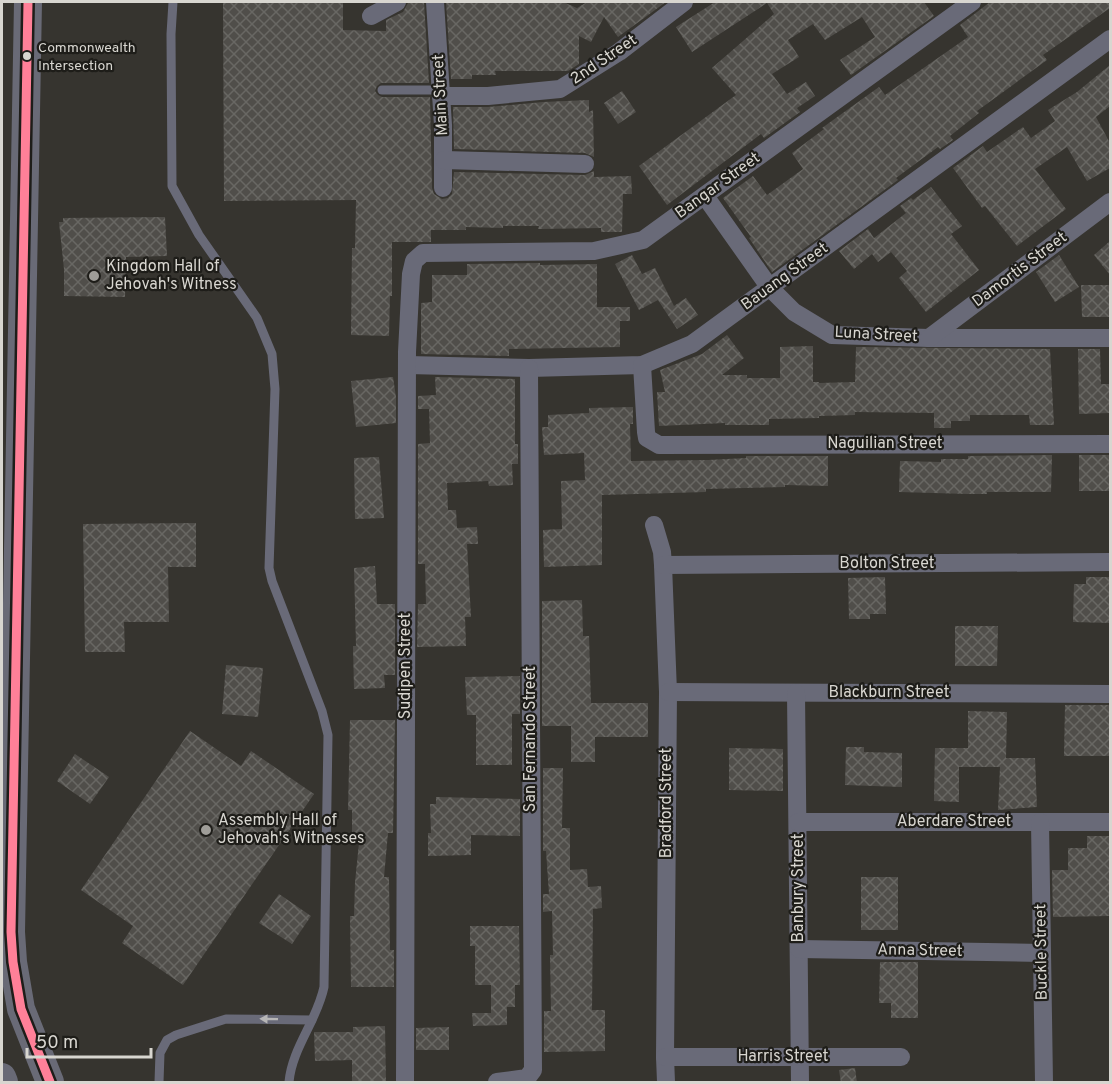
<svg xmlns="http://www.w3.org/2000/svg" width="1112" height="1084" viewBox="0 0 1112 1084" font-family="Overpass,sans-serif">
<style>
.building{fill:url(#building-cross-hatch)}
.lines{fill:none;stroke-linecap:round;stroke-linejoin:round}
.lane{stroke:#696a78;stroke-width:9}
.street{stroke:#696a78;stroke-width:18}
.primary{stroke:#696a76;stroke-width:28}
.bus-1-casing{stroke:#1e1d19;stroke-width:14}
.bus-1{stroke:#ff8098;stroke-width:9}
.oneway{fill:#b7b6b6}
.bus-dot{fill:#d8d6d0;stroke:#1e1d19;stroke-width:2}
.poi-dot{fill:#9f9d98;stroke:#1e1d19;stroke-width:2}
.labels{text-anchor:middle;dominant-baseline:central;stroke-width:4.5;stroke-linejoin:round;paint-order:stroke}
.bus-label{font-size:14px;fill:#d8d6d0;stroke:#1e1d19;text-anchor:start}
.street-label{font-size:16px;fill:#d8d6d0;stroke:#1e1d19}
.poi-label{font-size:16px;fill:#d8d6d0;stroke:#1e1d19;text-anchor:start}
</style>
<defs>
<pattern id="building-cross-hatch" width="8" height="8" patternUnits="userSpaceOnUse" patternTransform="scale(1.5)"><rect width="8" height="8" fill="#504e4a"/><path d="M0 0l8 8M0 8l8-8" fill="none" stroke="#686763"/></pattern>
</defs>
<rect width="100%" height="100%" fill="#36342f"/>
<!-- building -->
<g class="building">
<polygon points="223,2 343,2 343,30 386,31 386,20 403,12 408,3 424,2 429,83 381,83 377,86 375,91 378,95 382,97 430,97 432,188 434,194 442,199 448,198 452,194 454,172 585,175 594,171 594,177 631,176 632,194 623,194 622,232 601,232 601,228 538,229 539,226 503,226 503,228 466,227 466,230 431,230 431,242 392,242 392,296 390,296 389,336 351,335 352,248 355,248 356,200 224,201"/>
<polygon points="446,2 563,2 577,8 587,2 666,2 618,37 604,17 591,42 579,36 579,64 568,71 495,71 496,75 472,75 472,79 451,79"/>
<polygon points="715,2 924,2 934,16 851,75 840,60 875,37 862,17 825,40 813,24 788,40 799,57 772,74 787,94 806,82 815,96 797,108 800,112 764,138 761,134 667,205 639,166 736,95 712,68 774,14 767,3 692,52 676,27"/>
<polygon points="990,2 1110,2 1110,8 1043,55 1047,60 977,111 979,113 950,136 953,140 940,149 938,147 896,178 898,180 772,272 749,238 751,237 723,198 753,176 767,195 803,169 792,153 824,129 822,128 879,87 885,95 968,37 960,25"/>
<polygon points="1110,65 1110,106 1096,117 1110,143 1110,168 1087,181 1067,147 1035,169 1066,209 1017,246 985,206 982,208 953,168 983,146 987,152 1023,127 1031,138 1055,121 1048,110 1077,92"/>
<polygon points="622,91 636,112 618,124 604,103"/>
<polygon points="589,100 589,112 593,110 594,157 585,153 454,149 453,107 488,107 543,102"/>
<polygon points="931,187 962,226 951,234 979,270 926,312 899,278 907,271 891,252 878,262 872,254 854,269 839,251 868,229 874,238 906,213 900,206 911,198 913,200"/>
<polygon points="165,217 167,256 126,257 125,297 64,296 64,269 59,222 63,222 63,218"/>
<polygon points="1110,241 1110,275 1094,255"/>
<polygon points="632,255 642,274 655,268 674,306 686,298 698,315 677,329 658,300 639,310 615,264"/>
<polygon points="1059,255 1079,287 1055,302 1036,272"/>
<polygon points="540,263 540,265 597,264 597,307 630,307 630,321 620,321 620,347 509,349 509,356 421,354 421,303 432,302 432,275 467,275 467,264"/>
<polygon points="1081,285 1110,285 1110,317 1082,317"/>
<polygon points="727,335 744,358 722,375 747,375 747,378 780,378 780,347 813,346 813,382 819,382 819,383 855,382 856,347 1050,349 1054,425 1030,425 1029,415 970,415 970,421 951,421 951,428 934,428 934,413 855,412 855,415 819,416 819,418 769,419 769,425 725,425 725,423 659,426 657,392 665,392 660,370 702,354"/>
<polygon points="1078,349 1100,349 1101,384 1110,384 1110,413 1079,414"/>
<polygon points="393,377 396,397 396,423 356,427 351,381"/>
<polygon points="435,377 515,379 515,444 518,444 518,464 512,464 513,485 489,486 488,481 447,483 448,510 456,510 457,528 477,527 478,544 467,544 471,617 465,617 466,646 417,647 418,604 426,604 425,564 418,564 418,444 430,443 429,409 418,409 418,396 436,395"/>
<polygon points="633,407 633,424 630,424 631,461 708,460 746,458 746,456 828,456 828,486 785,485 785,487 706,489 706,492 602,495 602,565 544,567 543,530 562,529 561,481 585,480 584,453 544,455 542,427 548,427 548,415 589,413 589,408"/>
<polygon points="1052,455 1051,492 987,492 987,494 968,494 899,492 900,461 941,462 941,459 968,459 968,456"/>
<rect x="1079" y="455" width="31" height="36"/>
<polygon points="379,457 384,518 355,519 354,458"/>
<polygon points="196,523 196,567 168,567 169,622 124,622 125,652 85,652 83,524"/>
<polygon points="375,566 377,604 395,604 395,675 384,675 385,688 354,689 353,646 356,646 354,568"/>
<polygon points="885,577 886,614 870,614 870,619 849,619 848,578"/>
<polygon points="1086,577 1110,577 1110,623 1073,622 1074,584 1086,584"/>
<polygon points="582,600 583,636 589,636 591,703 648,703 648,737 595,737 595,762 571,762 571,726 542,726 542,601"/>
<polygon points="955,626 998,626 997,666 955,666"/>
<polygon points="226,665 263,668 258,717 222,714"/>
<polygon points="520,676 520,714 512,714 512,765 476,765 476,715 467,715 465,677"/>
<polygon points="1065,705 1110,705 1110,756 1064,756"/>
<polygon points="968,711 1007,712 1006,758 1035,758 1037,807 998,810 1000,767 959,767 959,802 934,801 935,748 968,748"/>
<polygon points="350,720 395,720 393,833 388,833 384,877 389,877 390,950 394,950 394,987 351,987 350,916 354,916 355,882 360,833 352,833 352,810 348,810"/>
<polygon points="190,731 241,766 251,751 314,794 183,985 122,943 133,926 81,890"/>
<polygon points="846,747 864,747 864,752 902,753 902,787 845,785"/>
<polygon points="729,748 783,749 783,791 729,790"/>
<polygon points="75,754 109,777 90,804 57,781"/>
<polygon points="543,768 563,768 562,828 570,828 570,870 587,869 588,887 601,886 602,908 593,909 592,1010 605,1010 605,1051 544,1052 544,1011 551,1011 550,955 553,955 552,911 543,912 543,894 549,894 546,851 543,851"/>
<polygon points="436,797 520,799 520,836 471,835 471,855 428,856 428,833 431,833 430,804 436,804"/>
<polygon points="1087,836 1110,836 1110,916 1053,917 1052,870 1068,870 1068,848 1087,848"/>
<rect x="861" y="877" width="37" height="53"/>
<polygon points="279,894 311,916 292,944 259,923"/>
<polygon points="470,926 519,926 520,985 515,985 515,1007 507,1007 507,1025 473,1026 472,1013 491,1013 491,985 475,985 475,946 470,946"/>
<polygon points="880,962 918,962 918,1018 891,1018 891,1003 879,1003"/>
<polygon points="385,1026 386,1083 352,1083 352,1060 315,1061 314,1032 353,1032 353,1027"/>
<polygon points="449,1027 449,1050 416,1050 416,1028"/>
<polygon points="855,1068 857,1083 841,1083 839,1070"/>
</g>
<g class="lines">
<!-- lane -->
<g class="lane">
<path d="M173 2 171 34 172 186 199 235 257 318 272 354 275 389 269 568 272 581 322 711 328 735 324 987C317 1021 292 1048 289 1082"/>
<polyline points="382,90 441,90"/>
<polyline points="159,1082 160,1053 167,1040 176,1035 226,1019 312,1020"/>
</g>
<!-- street -->
<g class="street">
<polyline points="435,2 443,125 443,188"/>
<polyline points="371,16 397,2"/>
<polyline points="441,96 488,96 560,89 619,52 684,2"/>
<polyline points="444,160 585,164"/>
<polyline points="705,196 770,288 794,312 832,335 929,338 1110,338"/>
<polyline points="929,338 1110,202"/>
<polyline points="408,365 529,368 642,365 692,344 1110,39"/>
<polyline points="642,365 646,432 647,438 659,445 1110,444"/>
<polyline points="654,525 662,552 663,565 668,692 665,1057 666,1082"/>
<polyline points="663,565 1110,562"/>
<polyline points="668,692 1110,694"/>
<polyline points="796,693 800,1082"/>
<polyline points="798,822 1110,822"/>
<polyline points="1040,822 1044,1082"/>
<polyline points="799,949 1042,953"/>
<polyline points="665,1057 901,1057"/>
<polyline points="405,1082 407,352 411,274 414,261 423,253 594,251 643,240 972,2"/>
<polyline points="497,1082 527,1078 533,1070 529,368"/>
</g>
<!-- primary -->
<g class="primary">
<polyline points="28,2 11,932 13,962 21,1009 50,1082"/>
<polyline points="2,1077 4,1082"/>
</g>
<defs>
<polyline id="bus-1" points="28,2 11,932 13,962 21,1009 50,1082"/>
</defs>
<!-- bus-1 casing -->
<use href="#bus-1" class="bus-1-casing"/>
<!-- bus-1 -->
<use href="#bus-1" class="bus-1"/>
</g>
<!-- one-way arrows -->
<defs><path id="oneway-solid" d="M-6-.8H1V-3.2L6.5 0L1 3.2V.8H-6Z" transform="scale(1.5)"/></defs>
<use class="oneway" href="#oneway-solid" transform="translate(269 1019) rotate(-179)"/>
<!-- markers -->
<circle class="bus-dot" cx="27" cy="56" r="5"/>
<g class="poi-dot">
<circle cx="94" cy="276" r="6"/>
<circle cx="206" cy="830" r="6"/>
</g>
<g class="labels">
<!-- bus labels -->
<g class="bus-label">
<text x="38" y="48">Commonwealth<tspan x="38" dy="18">Intersection</tspan></text>
</g>
<!-- street labels -->
<g class="street-label">
<text transform="translate(604 60) rotate(-34)">2nd Street</text>
<text transform="translate(441 95) rotate(-93)">Main Street</text>
<text transform="translate(718 186) rotate(-36)">Bangar Street</text>
<text transform="translate(1020 270) rotate(-37)">Damortis Street</text>
<text transform="translate(785 277) rotate(-36)">Bauang Street</text>
<text transform="translate(876 335) rotate(3)">Luna Street</text>
<text x="885" y="444">Naguilian Street</text>
<text x="887" y="564">Bolton Street</text>
<text transform="translate(406 666) rotate(-90)">Sudipen Street</text>
<text x="889" y="693">Blackburn Street</text>
<text transform="translate(531 739) rotate(-90)">San Fernando Street</text>
<text transform="translate(667 803) rotate(-90)">Bradford Street</text>
<text x="954" y="822">Aberdare Street</text>
<text transform="translate(799 888) rotate(-90)">Banbury Street</text>
<text transform="translate(920 951) rotate(1)">Anna Street</text>
<text transform="translate(1042 952) rotate(-91)">Buckle Street</text>
<text x="783" y="1057">Harris Street</text>
</g>
<!-- poi labels -->
<g class="poi-label">
<text x="106" y="267">Kingdom Hall of<tspan x="106" dy="18">Jehovah's Witness</tspan></text>
<text x="218" y="821">Assembly Hall of<tspan x="218" dy="18">Jehovah's Witnesses</tspan></text>
</g>
</g>
<!-- border -->
<rect width="1112" height="1084" fill="none" stroke="#d8d6d0" stroke-width="6"/>
<!-- scale -->
<path d="M27 1048v9h124v-9" fill="none" stroke="#d8d6d0" stroke-width="3"/>
<text x="36" y="1048" font-size="18" fill="#d8d6d0" stroke="#1e1d19" stroke-width="4.5" paint-order="stroke">50 m</text>
</svg>
